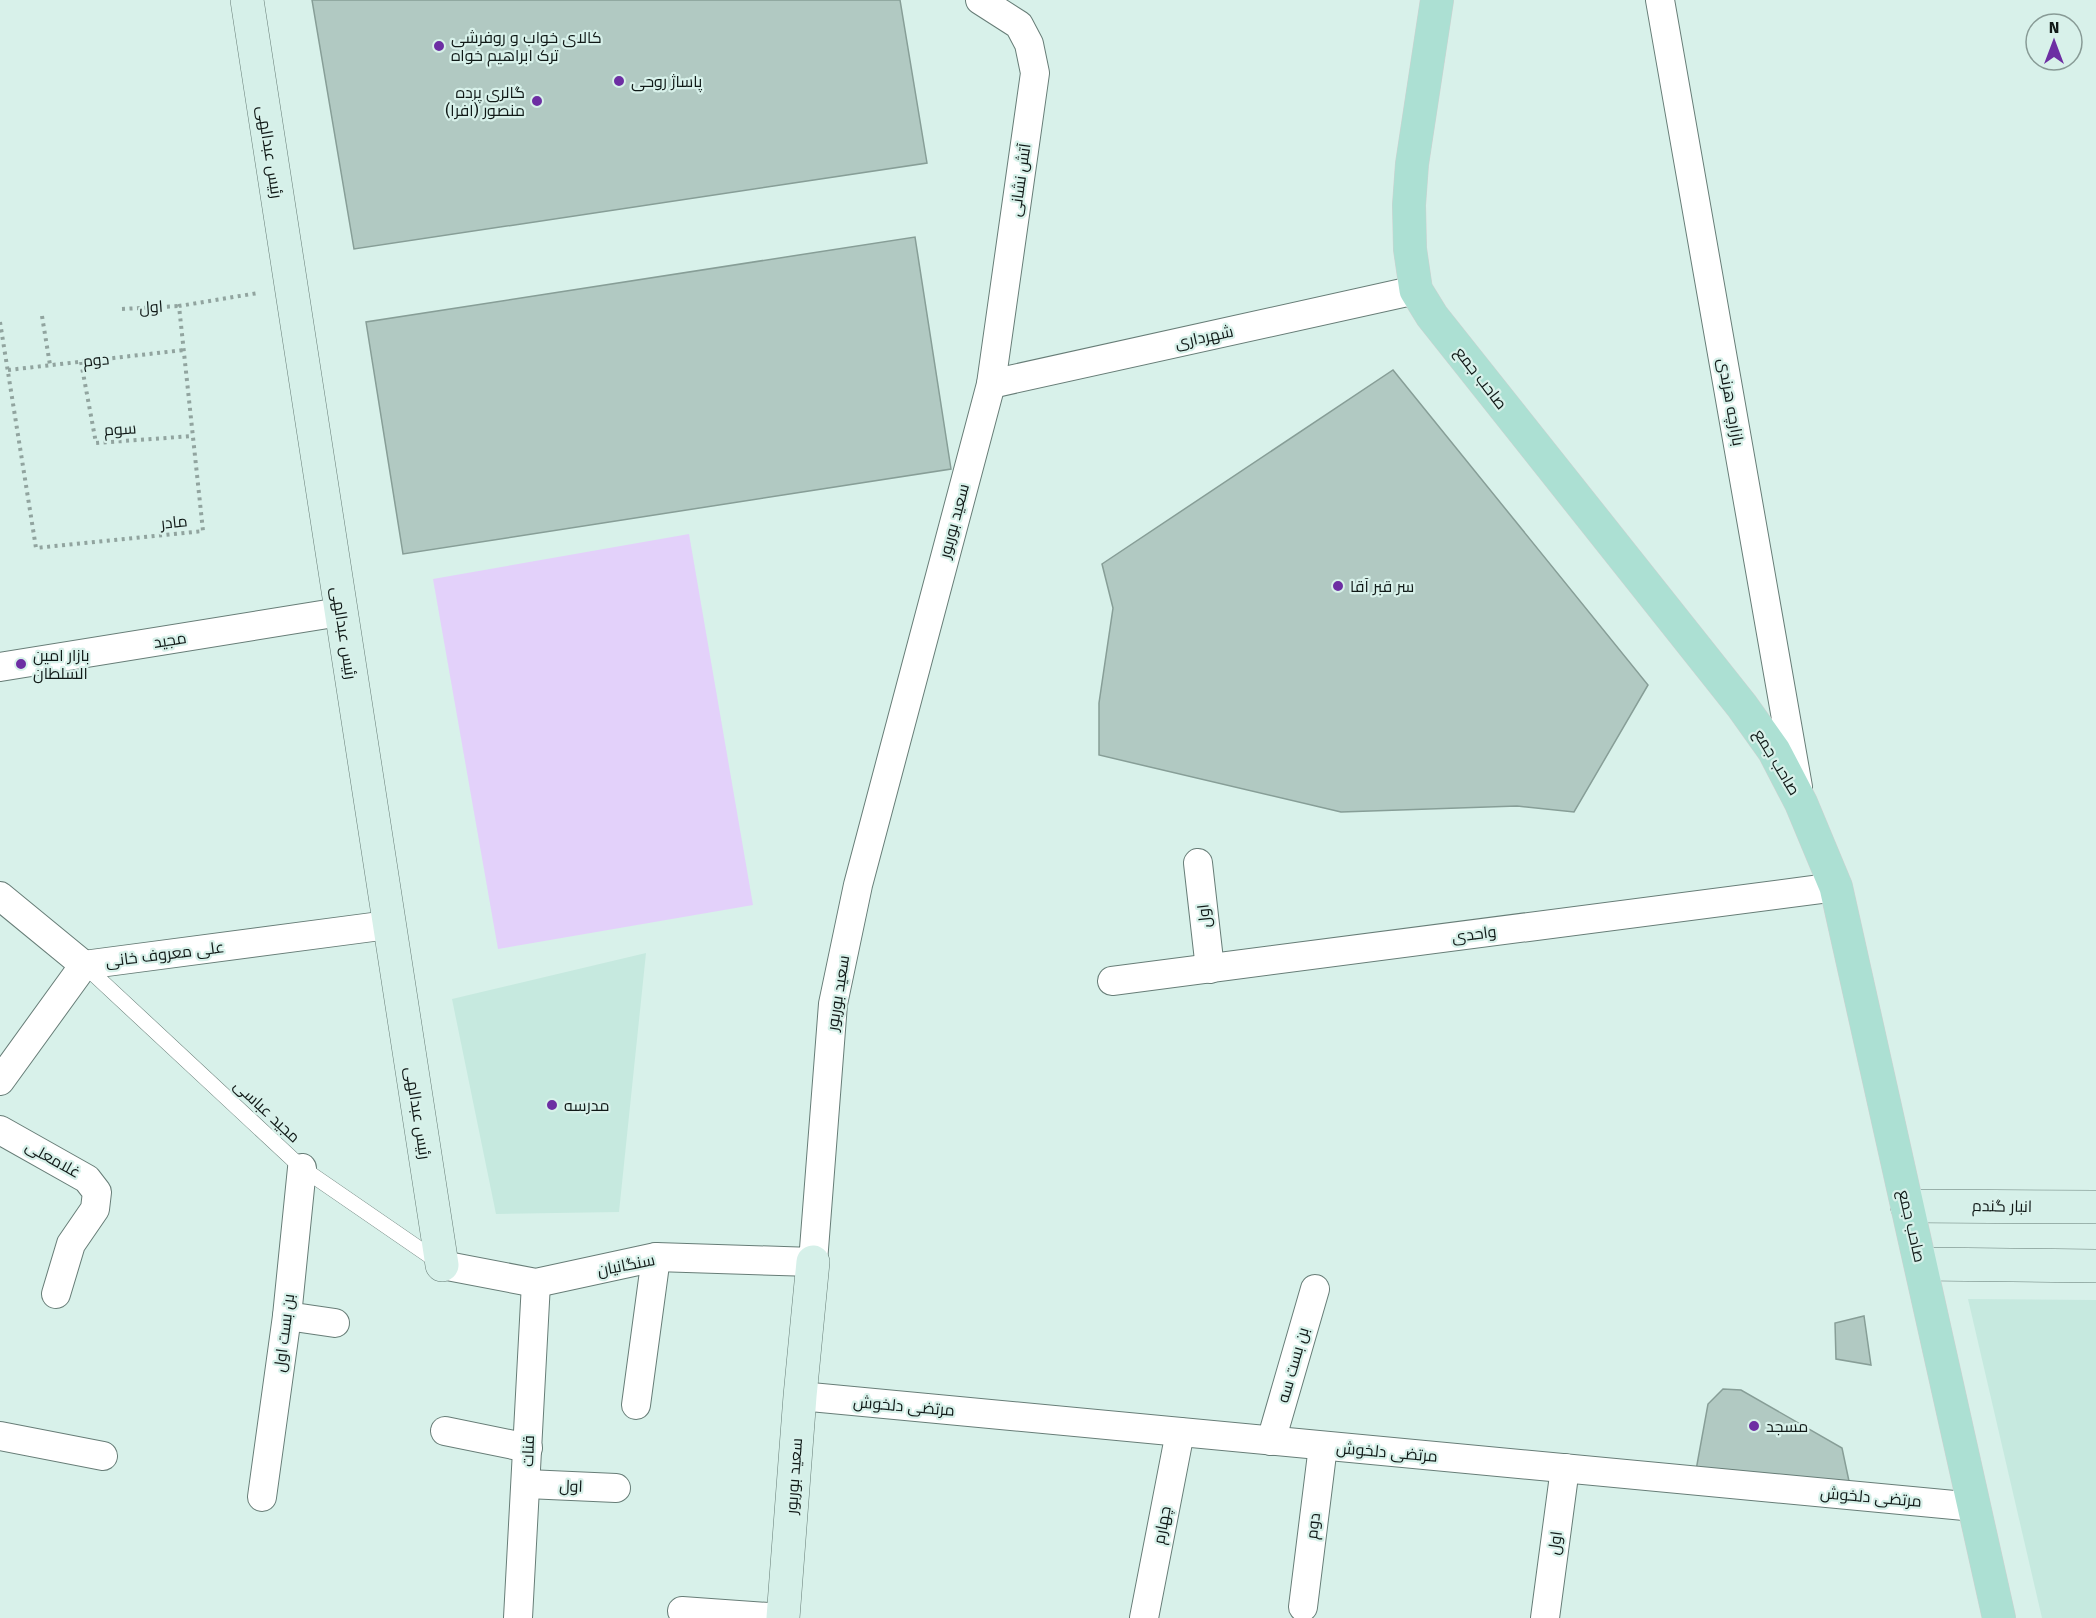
<svg xmlns="http://www.w3.org/2000/svg" width="2096" height="1618" viewBox="0 0 2096 1618" font-family="'Fira Sans',Cairo,sans-serif">
<style>
.built{fill:#c6e9df}
.green{fill:#e3d1fa}
.building{fill:#b1c9c2;stroke:#879e97;stroke-width:1.5}
.lines{fill:none;stroke-linecap:round;stroke-linejoin:round}
.lane-casing{stroke:#677d77;stroke-width:16}
.street-casing{stroke:#677d77;stroke-width:30}
.secondary-casing{stroke:#677d77;stroke-width:34}
.primary-casing{stroke:#cfd1d1;stroke-width:34}
.path{stroke:#91a49f;stroke-width:4;stroke-dasharray:3 4.5;stroke-linecap:butt}
.lane{stroke:#fff;stroke-width:15}
.street{stroke:#fff;stroke-width:28}
.secondary{stroke:#d6f0e9;stroke-width:33}
.primary{stroke:#ace0d3;stroke-width:33}
.poi-dot{fill:#6d2ea3;stroke:#d8f1ea;stroke-width:2}
.labels{text-anchor:middle;dominant-baseline:central;stroke-width:4.5;stroke-linejoin:round;paint-order:stroke}
.poi-label{font-size:16px;fill:#101917;stroke:#d8f1ea;text-anchor:start}
.street-label{font-size:16px;fill:#101917;stroke:#d8f1ea}
</style>
<rect width="100%" height="100%" fill="#d8f1ea"/>
<!-- built -->
<g class="built">
<polygon points="646,953 619,1212 496,1214 452,999"/>
<polygon points="1968,1299 2096,1300 2096,1618 2042,1618"/>
</g>
<!-- green -->
<polygon class="green" points="689,534 753,905 498,949 433,579"/>
<!-- building -->
<g class="building">
<polygon points="312,0 900,0 927,163 354,249"/>
<polygon points="915,237 951,469 403,554 366,322"/>
<polygon points="1393,370 1648,685 1574,812 1517,806 1341,812 1099,755 1099,703 1113,608 1102,564"/>
<polygon points="1864,1316 1871,1365 1836,1359 1835,1323"/>
<polygon points="1723,1389 1741,1390 1842,1448 1850,1486 1696,1470 1708,1404"/>
</g>
<g class="lines">
<defs>
<polyline id="lane" points="84,965 302,1168 440,1263"/>
<g id="street">
<polyline points="1660,0 1798,787"/>
<polyline points="991,384 1416,290"/>
<polyline points="0,667 340,612"/>
<polyline points="1198,863 1210,969"/>
<polyline points="0,896 84,965"/>
<polyline points="1112,981 1836,887"/>
<polyline points="0,1081 84,965 388,925"/>
<polyline points="0,1130 87,1179 97,1192 95,1209 71,1244 56,1294"/>
<polyline points="442,1265 536,1283 656,1257 813,1262 833,1004 858,885 991,384 1035,73 1029,44 1019,25 980,0"/>
<polyline points="287,1316 335,1323"/>
<polyline points="800,1396 1975,1507"/>
<polyline points="636,1405 656,1257"/>
<polyline points="445,1431 528,1448"/>
<polyline points="0,1436 103,1456"/>
<polyline points="1271,1441 1315,1289"/>
<polyline points="527,1484 616,1488"/>
<polyline points="262,1497 287,1316 302,1168"/>
<polyline points="1303,1607 1323,1446"/>
<polyline points="682,1611 783,1618"/>
<polyline points="518,1618 536,1283"/>
<polyline points="1144,1618 1180,1432"/>
<polyline points="1545,1618 1565,1468"/>
</g>
<g id="secondary">
<polyline points="247,0 442,1265"/>
<polyline points="1907,1206 2096,1207"/>
<polyline points="1921,1264 2096,1266"/>
<polyline points="783,1618 800,1396 813,1262"/>
</g>
<polyline id="primary" points="1437,0 1412,164 1409,205 1410,249 1416,290 1432,316 1742,706 1774,751 1801,803 1836,887 1999,1618"/>
</defs>
<!-- lane casing -->
<use href="#lane" class="lane-casing"/>
<!-- street casing -->
<use href="#street" class="street-casing"/>
<!-- secondary casing -->
<use href="#secondary" class="secondary-casing"/>
<!-- primary casing -->
<use href="#primary" class="primary-casing"/>
<!-- path -->
<g class="path">
<polyline points="122,309 179,306"/>
<polyline points="42,316 50,365"/>
<polyline points="0,322 36,548 203,531 179,306 258,293"/>
<polyline points="81,362 96,443 193,436"/>
<polyline points="8,370 184,350"/>
</g>
<!-- lane -->
<use href="#lane" class="lane"/>
<!-- street -->
<use href="#street" class="street"/>
<!-- secondary -->
<use href="#secondary" class="secondary"/>
<!-- primary -->
<use href="#primary" class="primary"/>
</g>
<!-- markers -->
<g class="poi-dot">
<circle cx="439" cy="46" r="6"/>
<circle cx="619" cy="81" r="6"/>
<circle cx="537" cy="101" r="6"/>
<circle cx="1338" cy="586" r="6"/>
<circle cx="21" cy="664" r="6"/>
<circle cx="552" cy="1105" r="6"/>
<circle cx="1754" cy="1426" r="6"/>
</g>
<g class="labels">
<!-- poi labels -->
<g class="poi-label">
<text x="451" y="37">کالای خواب و روفرشی<tspan x="451" dy="18">ترک ابراهیم خواه</tspan></text>
<text x="631" y="81">پاساژ روحی</text>
<text x="525" y="92" text-anchor="end">گالری پرده<tspan x="525" dy="18">منصور (افرا)</tspan></text>
<text x="1350" y="586">سر قبر آقا</text>
<text x="33" y="655">بازار امین<tspan x="33" dy="18">السلطان</tspan></text>
<text x="564" y="1105">مدرسه</text>
<text x="1766" y="1426">مسجد</text>
</g>
<!-- street labels -->
<g class="street-label">
<text transform="translate(270 152) rotate(81)">رئیس عبدالهی</text>
<text transform="translate(1020 180) rotate(-82)">آتش نشانی</text>
<text transform="translate(151 307) rotate(-4)">اول</text>
<text transform="translate(1204 337) rotate(-12)">شهرداری</text>
<text transform="translate(96 360) rotate(-6)">دوم</text>
<text transform="translate(1481 378) rotate(52)">صاحب جمع</text>
<text transform="translate(1731 402) rotate(80)">بازارچه هرندی</text>
<text transform="translate(120 429) rotate(-4)">سوم</text>
<text transform="translate(954 521) rotate(-75)">سعید بوربور</text>
<text transform="translate(174 522) rotate(-6)">مادر</text>
<text transform="translate(344 633) rotate(81)">رئیس عبدالهی</text>
<text transform="translate(170 640) rotate(-9)">مجید</text>
<text transform="translate(1777 762) rotate(59)">صاحب جمع</text>
<text transform="translate(1204 916) rotate(-96)">اول</text>
<text transform="translate(1474 934) rotate(-7)">واحدی</text>
<text transform="translate(165 954) rotate(-7)">علی معروف خانی</text>
<text transform="translate(838 993) rotate(-81)">سعید بوربور</text>
<text transform="translate(267 1111) rotate(43)">مجید عباسی</text>
<text transform="translate(418 1113) rotate(81)">رئیس عبدالهی</text>
<text transform="translate(53 1159) rotate(29)">غلامعلی</text>
<text transform="translate(2002 1206) rotate(1)">انبار گندم</text>
<text transform="translate(1912 1226) rotate(77)">صاحب جمع</text>
<text transform="translate(626 1265) rotate(-11)">سنگانیان</text>
<text transform="translate(284 1333) rotate(-83)">بن بست اول</text>
<text transform="translate(1293 1365) rotate(-74)">بن بست سه</text>
<text transform="translate(904 1406) rotate(5)">مرتضی دلخوش</text>
<text transform="translate(528 1451) rotate(-88)">قنات</text>
<text transform="translate(1387 1452) rotate(5)">مرتضی دلخوش</text>
<text transform="translate(794 1476) rotate(-86)">سعید بوربور</text>
<text transform="translate(571 1486) rotate(2)">اول</text>
<text transform="translate(1871 1497) rotate(5)">مرتضی دلخوش</text>
<text transform="translate(1162 1525) rotate(-79)">چهارم</text>
<text transform="translate(1313 1526) rotate(-83)">دوم</text>
<text transform="translate(1555 1543) rotate(-82)">اول</text>
</g>
</g>
<!-- north arrow -->
<g transform="translate(2054 42)"><circle r="28" fill="#d8f1ea" stroke="#889b96" stroke-width="1.5"/>
<path d="M0-4.5L10 22L0 15L-10 22Z" fill="#6d2ea3"/>
<text y="-9" font-size="16" font-weight="bold" text-anchor="middle" fill="#101917">N</text>
</g>
</svg>
